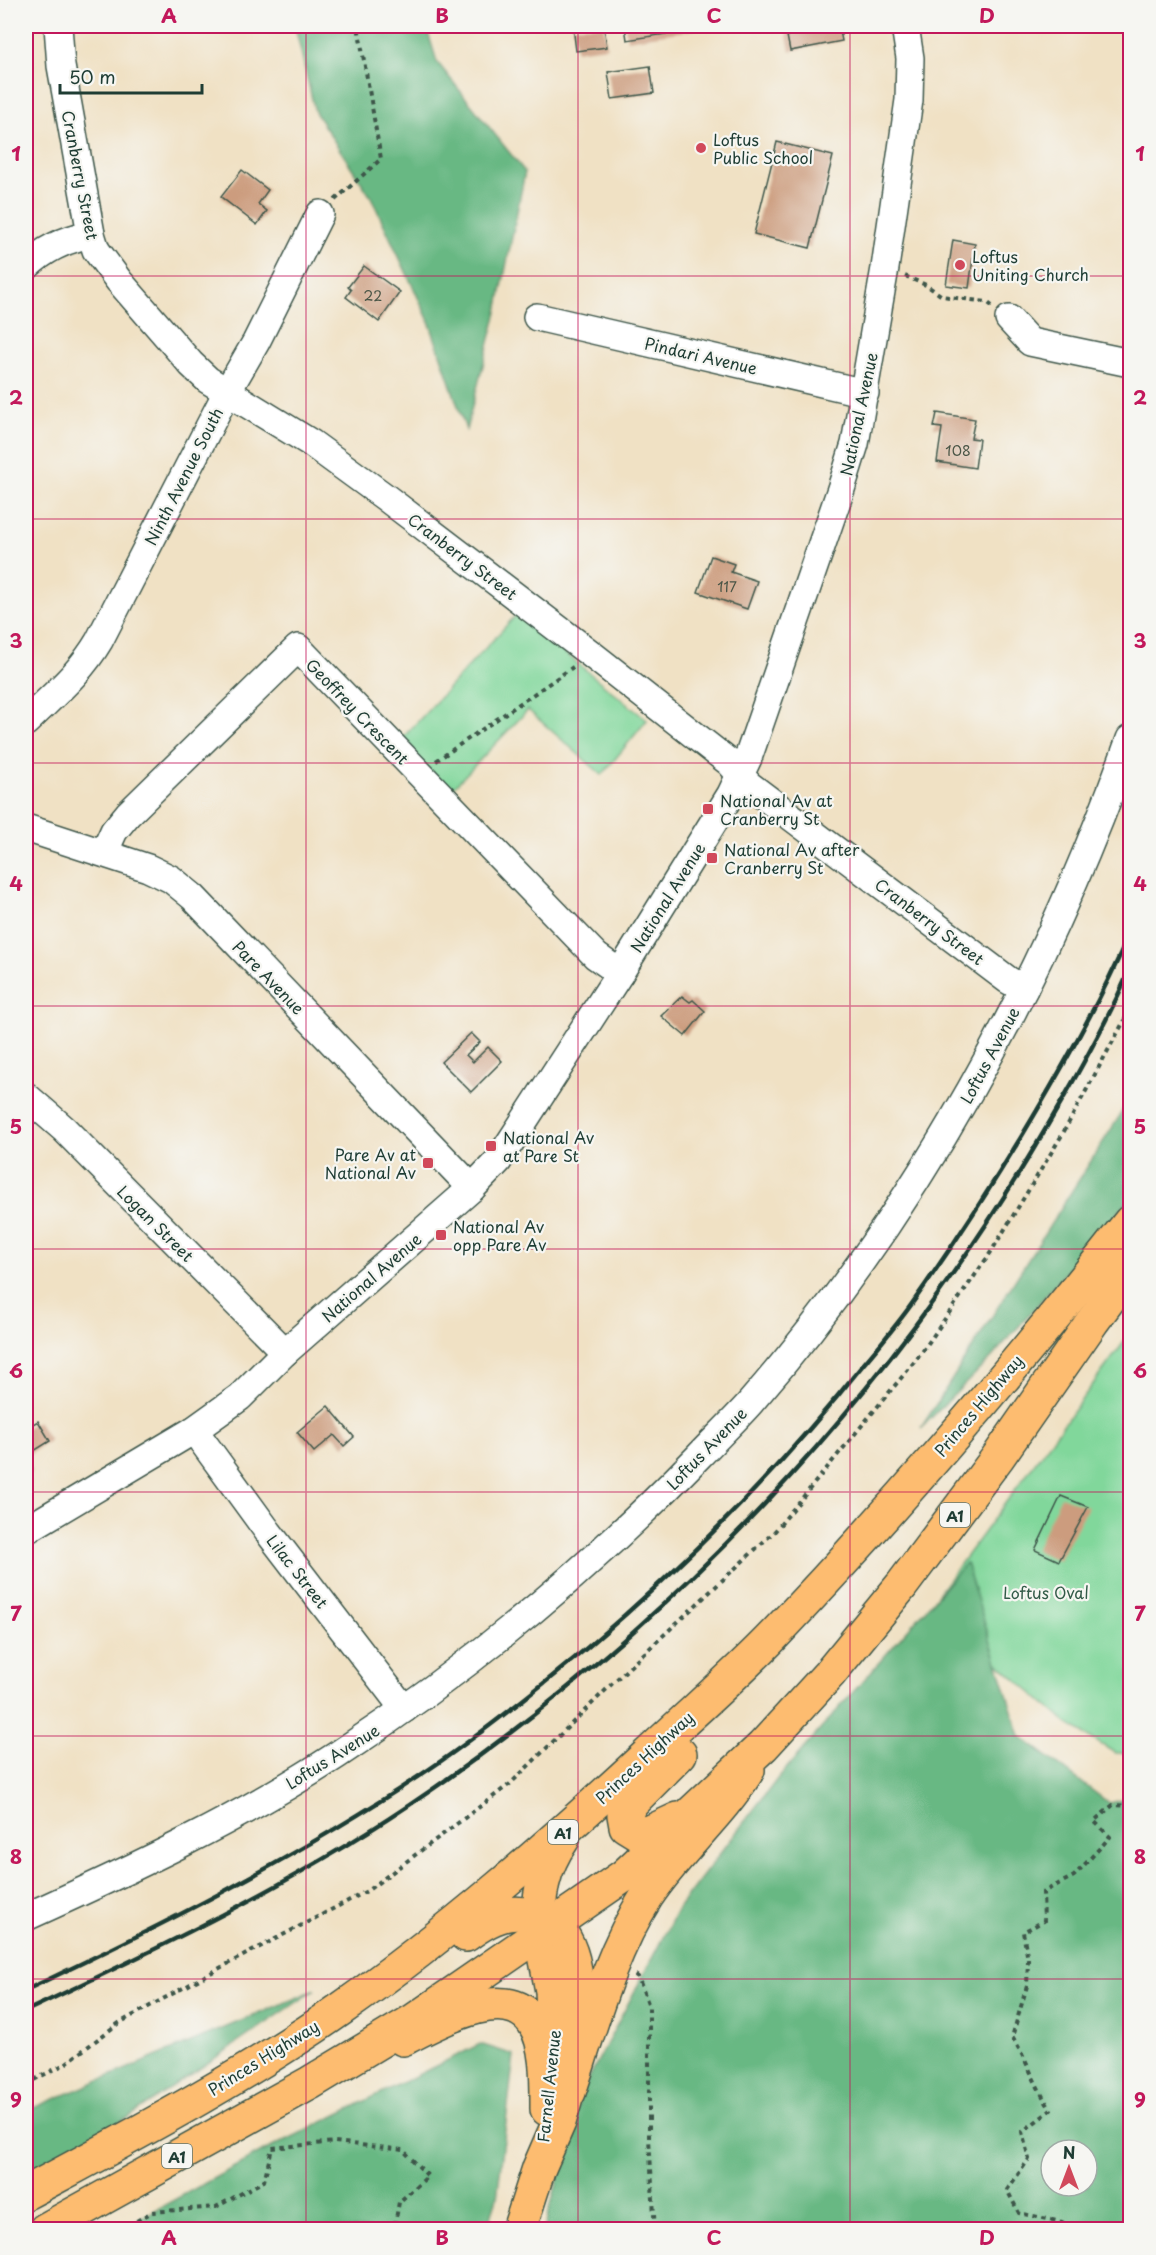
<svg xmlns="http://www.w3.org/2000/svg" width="1156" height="2255" viewBox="0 0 1156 2255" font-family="'Playpen Sans',sans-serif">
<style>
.green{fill:#81d79b;stroke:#508a68;stroke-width:1.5}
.forest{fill:#68b883;stroke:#447a5c;stroke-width:1.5;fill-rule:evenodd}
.building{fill:#cc9c7e}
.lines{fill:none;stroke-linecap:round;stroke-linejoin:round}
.minor-casing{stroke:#3e564a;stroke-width:30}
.major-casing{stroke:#3e564a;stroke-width:36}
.highway-casing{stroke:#3e564a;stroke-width:36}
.path{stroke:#3e564a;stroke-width:4;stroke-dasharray:4.5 4.5;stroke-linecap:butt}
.minor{stroke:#fff;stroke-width:27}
.major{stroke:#fdbc70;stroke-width:33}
.highway{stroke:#fdbc70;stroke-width:33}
.rail{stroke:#1f3d34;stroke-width:4.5}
.grid{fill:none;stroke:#c2185b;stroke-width:1.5;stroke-opacity:0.55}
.poi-dot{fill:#d1495b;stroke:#f6f6f2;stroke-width:2}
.labels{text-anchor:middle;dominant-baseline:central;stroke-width:4.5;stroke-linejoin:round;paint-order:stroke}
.number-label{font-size:14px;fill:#4a5546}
.shield{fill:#f6f6f2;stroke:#60746d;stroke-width:1.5}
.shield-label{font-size:15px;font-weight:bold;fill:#1f3d34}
.poi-label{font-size:16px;fill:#1f3d34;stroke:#f6f6f2;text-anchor:start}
.street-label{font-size:16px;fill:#1f3d34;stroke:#f6f6f2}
.park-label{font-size:16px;fill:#335c49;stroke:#f6f6f2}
.neatline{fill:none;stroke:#c2185b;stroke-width:2}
.grid-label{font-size:20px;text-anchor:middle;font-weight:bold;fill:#c2185b}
</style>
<rect width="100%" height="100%" fill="#f6f6f2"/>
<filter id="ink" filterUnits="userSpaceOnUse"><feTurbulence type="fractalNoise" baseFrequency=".0167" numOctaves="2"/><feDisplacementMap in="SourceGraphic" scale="12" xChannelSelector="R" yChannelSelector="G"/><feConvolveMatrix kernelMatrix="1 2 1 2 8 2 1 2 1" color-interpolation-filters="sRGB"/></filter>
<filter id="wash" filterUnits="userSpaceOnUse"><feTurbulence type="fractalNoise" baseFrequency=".008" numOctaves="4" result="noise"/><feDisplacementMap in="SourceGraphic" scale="24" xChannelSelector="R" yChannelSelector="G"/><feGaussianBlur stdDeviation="1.35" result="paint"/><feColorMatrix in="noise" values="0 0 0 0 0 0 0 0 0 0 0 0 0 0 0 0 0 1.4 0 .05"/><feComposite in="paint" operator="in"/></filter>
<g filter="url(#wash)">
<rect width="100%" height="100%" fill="#f0e1c4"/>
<!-- green -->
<g class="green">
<polygon points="517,614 647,720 602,775 528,710 449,792 397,744"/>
<polygon points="1130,1334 1130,1753 1115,1753 1068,1724 930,1605"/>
</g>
<!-- forest -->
<g class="forest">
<polygon points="295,26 426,26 437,62 525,172 497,312 466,430 429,321 371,197 315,112"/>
<polygon points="1130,1095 1130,1199 992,1357 921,1428 1119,1117"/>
<path d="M966 1563 1020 1736 1109 1803 1130 1798V2229L544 2230 582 2091 679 1907 778 1778ZM1051 2150H1087V2186H1051Z"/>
<polygon points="315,1990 127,2118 26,2173 26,2111"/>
<polygon points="480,2044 514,2055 497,2198 487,2229 121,2229 260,2153"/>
</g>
<g id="blocks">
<!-- building -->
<g class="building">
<polygon points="573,26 604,26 607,47 576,51"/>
<polygon points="625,26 704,26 704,28 627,40"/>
<polygon points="785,26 839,26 842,41 790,51"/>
<polygon points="650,66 654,93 612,99 608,72"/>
<polygon points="777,142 833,156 810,248 754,234"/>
<polygon points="242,170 268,190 258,204 267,211 257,225 221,197"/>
<polygon points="953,240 975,244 969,288 946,285"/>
<polygon points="364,266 400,292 379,322 346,297 351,290 348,287"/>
<polygon points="937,413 975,419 971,438 979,439 975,468 937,462 942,428 934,427"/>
<polygon points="711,556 734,564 731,572 757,581 747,609 698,592"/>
<polygon points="682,996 690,1002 693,1000 705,1011 685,1036 661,1016"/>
<polygon points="471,1033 480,1042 466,1055 473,1062 488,1047 502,1061 471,1092 441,1062"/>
<polygon points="328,1406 354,1437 344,1446 334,1435 314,1452 297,1432"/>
<polygon points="38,1421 50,1441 26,1456 26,1428"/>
<polygon points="26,1460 32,1471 26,1474"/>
<polygon points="1061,1496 1088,1507 1059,1561 1035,1550"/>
</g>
</g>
</g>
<g filter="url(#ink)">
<use href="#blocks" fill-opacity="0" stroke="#3e564a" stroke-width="1.5"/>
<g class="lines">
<defs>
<g id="minor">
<polyline points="58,26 61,66 91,234 96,250 119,281 191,364 208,380 311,443 385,497 591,654 730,763 749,785 1008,980 1024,989"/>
<path d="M26 267C44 249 66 239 91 234"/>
<polyline points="537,317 865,393"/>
<polyline points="1009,319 1030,342 1130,363"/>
<path d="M26 722C53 695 79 675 99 641L227 392 256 342 320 214"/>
<polyline points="26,828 148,868 171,879 193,897 472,1188"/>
<polyline points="104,853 114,831 128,814 298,648 596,956 620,973"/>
<polyline points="26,1096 64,1129 285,1352"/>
<polyline points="194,1430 269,1533 404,1709"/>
<polyline points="26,1530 194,1430 240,1397 285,1352 472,1188 498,1161 620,973 731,794 748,758 841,489 855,444 885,268 909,100 910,58 905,26"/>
<path d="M26 1917C132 1869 239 1819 337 1755 468 1669 589 1570 698 1457 715 1439 733 1422 750 1403 919 1209 1044 980 1130 739"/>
</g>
<g id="major">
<path d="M554 1925C582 1952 578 2004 576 2040"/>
<polyline points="541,1934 552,1991 555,2050"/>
<path d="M403 2039C435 2023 508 1980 534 2023 548 2045 547 2083 547 2109"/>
<path d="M569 2092C591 2026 609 1955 647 1896 677 1851 719 1816 748 1770"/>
<polyline points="519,2230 539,2168 559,2122 569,2088"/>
</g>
<g id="highway">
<polyline points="678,1819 652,1831 639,1834 626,1826 624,1815 632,1802 680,1754"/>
<path d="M541 1934C536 1900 543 1867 563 1839"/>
<path d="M466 1935C497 1912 519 1905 554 1925"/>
<path d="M26 2193C132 2136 241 2079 341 2009 449 1933 548 1847 645 1757 688 1716 734 1677 775 1634 900 1503 1018 1364 1130 1222"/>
<polyline points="45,2230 310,2083 413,2021 625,1875 763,1746 830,1673 902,1585 998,1457 1092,1322 1130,1271"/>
</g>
</defs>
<!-- minor casing -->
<use href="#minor" class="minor-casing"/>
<!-- major casing -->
<use href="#major" class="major-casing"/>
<!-- highway casing -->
<use href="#highway" class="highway-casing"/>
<!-- path -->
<g class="path">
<polyline points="335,200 381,159 358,26"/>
<polyline points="905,276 926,285 942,296 987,302 992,306"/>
<polyline points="436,761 573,667"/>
<polyline points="635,1975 638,1977 649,2006 649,2139 655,2230"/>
<polyline points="26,2084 65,2064 119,2023 216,1970 367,1891 510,1784 620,1676 775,1531 920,1355 991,1252 1062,1135 1130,1010"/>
<polyline points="121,2230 152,2212 216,2207 264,2181 272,2148 335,2142 403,2150 428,2176 399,2202 394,2230"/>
<path d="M1070 2230 1062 2222 1019 2213 1007 2190 1029 2159 1022 2132 1051 2110C1035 2086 1027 2060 1012 2037L1027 1986 1028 1960 1023 1932 1044 1921 1043 1892 1074 1876 1110 1837 1094 1821 1113 1805 1130 1806"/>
</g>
<!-- minor -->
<use href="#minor" class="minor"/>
<!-- major -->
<use href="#major" class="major"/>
<!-- highway -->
<use href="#highway" class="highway"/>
<!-- rail -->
<g class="rail">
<path d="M26 1990C161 1926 294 1859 419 1776 478 1737 534 1692 588 1647 688 1562 780 1469 862 1366 879 1346 896 1326 911 1305 951 1249 988 1192 1023 1134 1062 1069 1100 1002 1130 933"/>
<path d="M26 2011C164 1946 303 1879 430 1791 672 1624 878 1407 1030 1155 1066 1095 1102 1033 1130 969"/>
</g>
</g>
</g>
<!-- grid -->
<path class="grid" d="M306 26V2230M578 26V2230M850 26V2230M26 276H1130M26 519H1130M26 763H1130M26 1006H1130M26 1249H1130M26 1492H1130M26 1736H1130M26 1979H1130"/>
<!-- markers -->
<g class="poi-dot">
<circle cx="701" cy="148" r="6"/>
<circle cx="960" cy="265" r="6"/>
<rect x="702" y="803" width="12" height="12" rx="3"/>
<rect x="706" y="852" width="12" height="12" rx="3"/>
<rect x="485" y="1140" width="12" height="12" rx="3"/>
<rect x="422" y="1157" width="12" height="12" rx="3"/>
<rect x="435" y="1229" width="12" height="12" rx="3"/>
</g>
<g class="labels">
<!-- number labels -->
<g class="number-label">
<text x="373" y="295">22</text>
<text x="958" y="450">108</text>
<text x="727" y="586">117</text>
</g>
<!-- shield labels -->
<g class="shield">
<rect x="940" y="1503" width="30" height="24" rx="4.5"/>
<rect x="548" y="1820" width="30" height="24" rx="4.5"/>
<rect x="162" y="2144" width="30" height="24" rx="4.5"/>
</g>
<g class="shield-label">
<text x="955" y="1515">A1</text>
<text x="563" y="1832">A1</text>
<text x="177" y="2156">A1</text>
</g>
<!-- poi labels -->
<g class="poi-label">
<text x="713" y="139">Loftus<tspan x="713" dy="18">Public School</tspan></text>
<text x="972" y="256">Loftus<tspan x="972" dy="18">Uniting Church</tspan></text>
<text x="720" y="800">National Av at<tspan x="720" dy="18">Cranberry St</tspan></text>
<text x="724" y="849">National Av after<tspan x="724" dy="18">Cranberry St</tspan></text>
<text x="503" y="1137">National Av<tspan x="503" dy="18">at Pare St</tspan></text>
<text x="416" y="1154" text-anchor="end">Pare Av at<tspan x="416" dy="18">National Av</tspan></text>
<text x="453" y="1226">National Av<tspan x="453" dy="18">opp Pare Av</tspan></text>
</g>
<!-- street labels -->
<g class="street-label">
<text transform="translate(81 175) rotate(79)">Cranberry Street</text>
<text transform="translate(701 355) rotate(13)">Pindari Avenue</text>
<text transform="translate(858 414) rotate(-78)">National Avenue</text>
<text transform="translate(183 476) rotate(-63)">Ninth Avenue South</text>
<text transform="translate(463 556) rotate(37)">Cranberry Street</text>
<text transform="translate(358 711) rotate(46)">Geoffrey Crescent</text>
<text transform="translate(667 897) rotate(-58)">National Avenue</text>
<text transform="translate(930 921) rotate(37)">Cranberry Street</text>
<text transform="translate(269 977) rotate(46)">Pare Avenue</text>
<text transform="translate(989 1055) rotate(-62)">Loftus Avenue</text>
<text transform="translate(156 1223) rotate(45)">Logan Street</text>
<text transform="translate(371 1277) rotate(-41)">National Avenue</text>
<text transform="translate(978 1405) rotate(-50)">Princes Highway</text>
<text transform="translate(706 1448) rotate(-46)">Loftus Avenue</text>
<text transform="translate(298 1571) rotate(52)">Lilac Street</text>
<text transform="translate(332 1756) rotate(-32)">Loftus Avenue</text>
<text transform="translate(644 1757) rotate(-43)">Princes Highway</text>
<text transform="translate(263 2057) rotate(-32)">Princes Highway</text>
<text transform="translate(548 2086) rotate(-84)">Farnell Avenue</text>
</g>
<!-- park labels -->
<g class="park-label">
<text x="1046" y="1592">Loftus Oval</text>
</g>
</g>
<!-- margin -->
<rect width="1156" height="2255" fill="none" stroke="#f6f6f2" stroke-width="66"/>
<!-- north arrow -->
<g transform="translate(1069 2168)"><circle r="28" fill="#f6f6f2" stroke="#a0aca6" stroke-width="1.5"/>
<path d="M0-4.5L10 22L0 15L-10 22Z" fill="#d1495b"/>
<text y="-9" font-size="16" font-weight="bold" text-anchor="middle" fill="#1f3d34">N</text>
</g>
<!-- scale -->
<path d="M60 84v9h142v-9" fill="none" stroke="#1f3d34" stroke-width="3"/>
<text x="69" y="84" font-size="18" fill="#1f3d34" stroke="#f6f6f2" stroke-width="4.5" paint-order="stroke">50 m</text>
<rect x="33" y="33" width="1090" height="2189" class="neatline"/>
<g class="grid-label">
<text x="169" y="23">A</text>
<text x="442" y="23">B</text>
<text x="714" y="23">C</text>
<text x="987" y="23">D</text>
<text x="16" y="161">1</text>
<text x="1140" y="161">1</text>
<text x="16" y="405">2</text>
<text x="1140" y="405">2</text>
<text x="16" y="648">3</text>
<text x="1140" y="648">3</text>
<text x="16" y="891">4</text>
<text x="1140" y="891">4</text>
<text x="16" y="1134">5</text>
<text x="1140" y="1134">5</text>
<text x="16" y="1378">6</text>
<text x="1140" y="1378">6</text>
<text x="16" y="1621">7</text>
<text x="1140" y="1621">7</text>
<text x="16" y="1864">8</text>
<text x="1140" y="1864">8</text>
<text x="16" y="2107">9</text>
<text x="1140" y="2107">9</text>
<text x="169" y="2245">A</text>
<text x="442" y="2245">B</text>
<text x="714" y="2245">C</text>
<text x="987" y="2245">D</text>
</g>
</svg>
